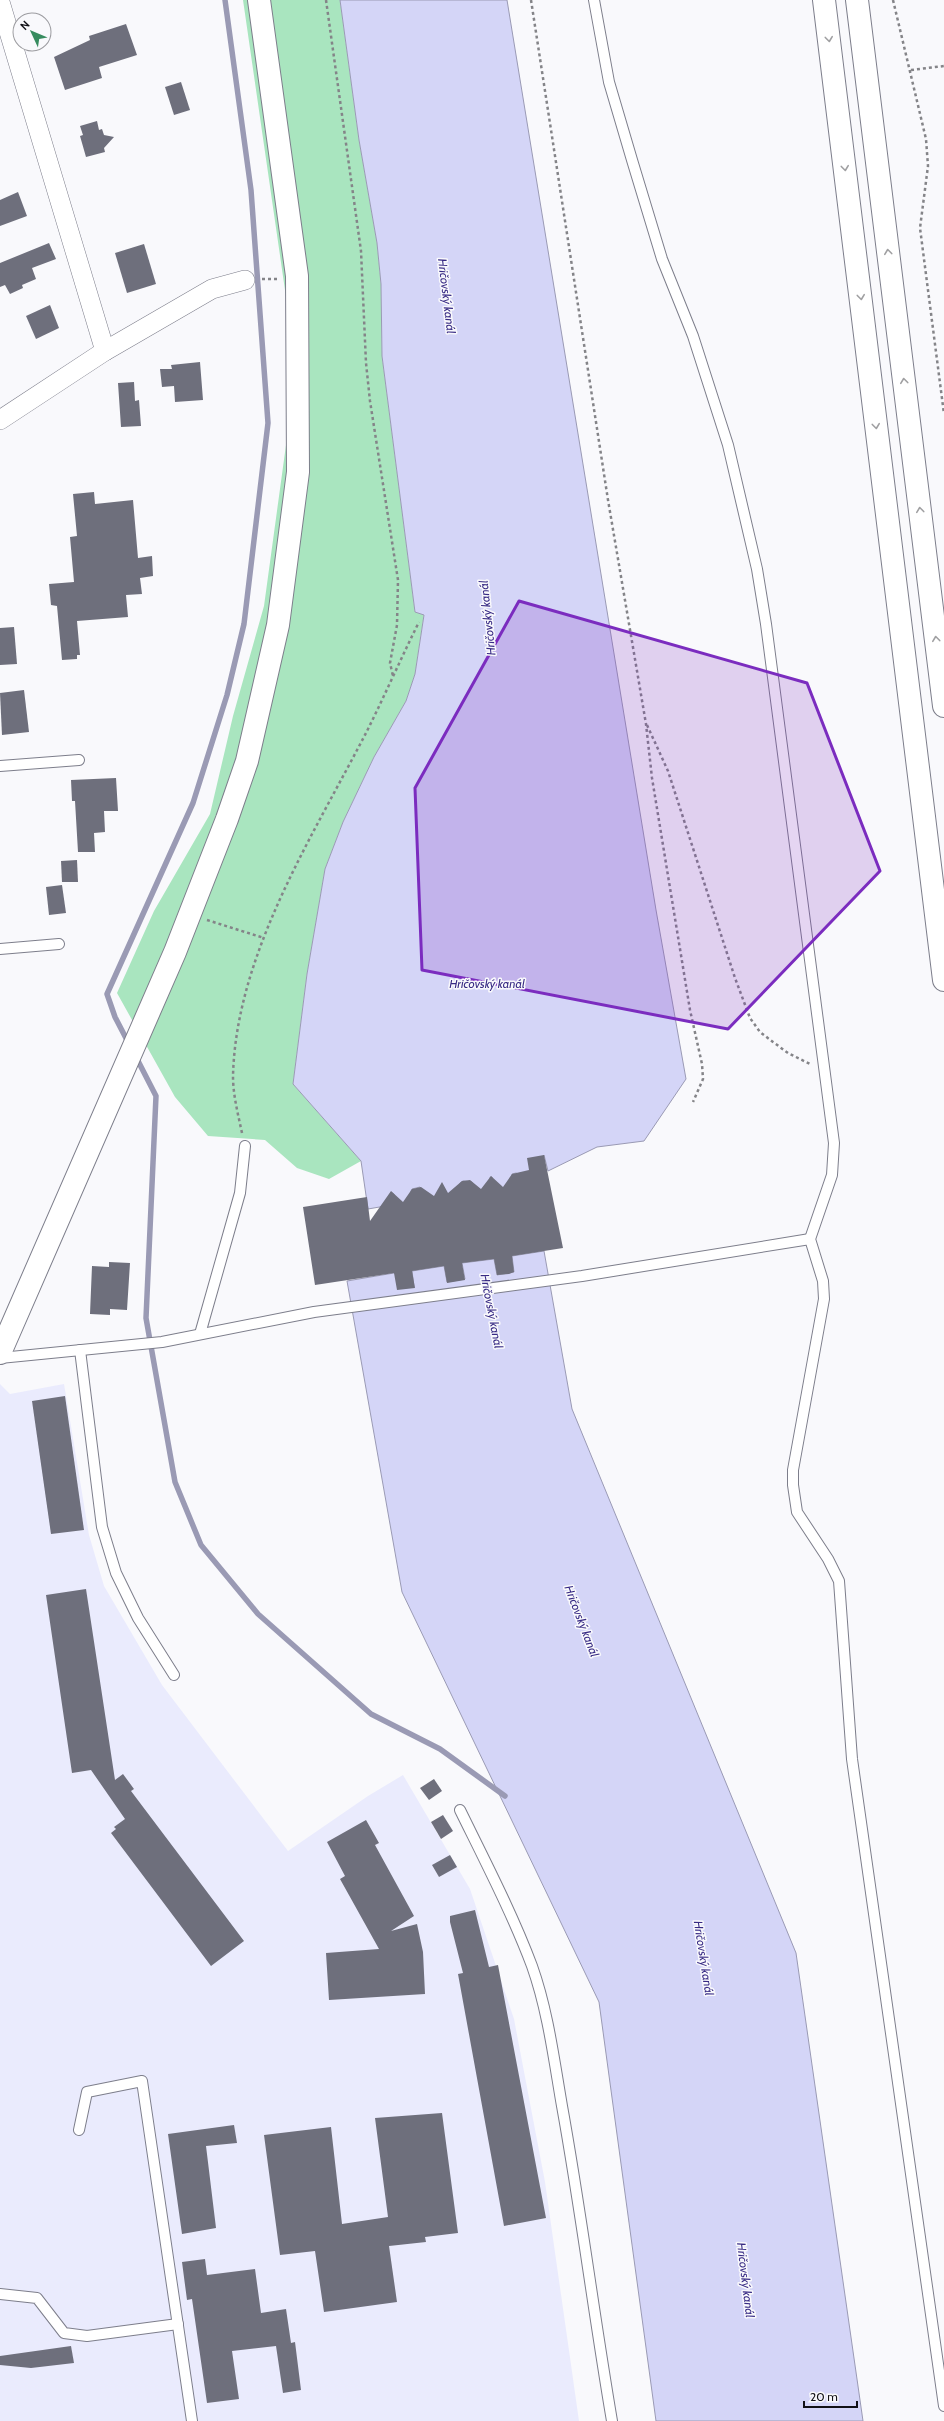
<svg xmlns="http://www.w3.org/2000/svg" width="944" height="2421" viewBox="0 0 944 2421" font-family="Cabin,sans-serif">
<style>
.built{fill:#eaebfd}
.green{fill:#a9e5bf}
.water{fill:#d4d5f7;stroke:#9a9ab4}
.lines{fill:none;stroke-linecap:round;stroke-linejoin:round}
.stream{stroke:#9a9ab4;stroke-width:5.5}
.building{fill:#6e6f7c}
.lane-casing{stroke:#7d7e8b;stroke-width:12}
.street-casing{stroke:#7d7e8b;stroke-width:20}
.secondary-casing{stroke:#7d7e8b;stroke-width:24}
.highway-casing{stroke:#7d7e8b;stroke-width:24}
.path{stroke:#848488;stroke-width:2.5;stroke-dasharray:3 3;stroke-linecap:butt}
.lane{stroke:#fff;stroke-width:10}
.street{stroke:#fff;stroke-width:19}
.secondary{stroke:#fff;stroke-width:22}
.highway{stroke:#fff;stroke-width:22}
.oneway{stroke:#a0a0a2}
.marked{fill:#7b2cbf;fill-opacity:0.2;stroke:#7b2cbf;stroke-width:3;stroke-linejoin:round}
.labels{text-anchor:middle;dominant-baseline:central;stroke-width:3;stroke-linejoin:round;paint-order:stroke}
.water-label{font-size:12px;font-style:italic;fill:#372a84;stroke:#f9f9fc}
</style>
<rect width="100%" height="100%" fill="#f9f9fc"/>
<!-- built -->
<polygon class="built" points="0,1384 10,1394 64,1384 89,1535 104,1586 162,1685 288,1851 368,1796 403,1775 470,1889 514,2019 545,2182 579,2421 0,2421"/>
<!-- green -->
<polygon class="green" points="243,0 340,0 359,140 377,243 381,284 382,356 415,612 424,614 415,674 406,701 374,757 343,822 325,869 307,974 293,1084 361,1161 329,1179 297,1168 265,1140 208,1136 175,1097 117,993 154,911 210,814 233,716 264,606 286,445 286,297"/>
<!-- water -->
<g class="water">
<polygon points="340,0 507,0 656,910 686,1079 644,1141 597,1147 548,1171 544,1155 530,1179 516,1173 512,1174 512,1188 496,1190 492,1177 490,1177 491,1191 475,1193 472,1182 463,1181 460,1183 462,1195 425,1200 420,1187 412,1189 411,1191 412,1202 396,1205 394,1194 391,1192 391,1205 368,1209 361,1161 293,1084 307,974 325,869 343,822 374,757 406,701 415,674 424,615 415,612 382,356 381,284 377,243 359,140"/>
<polygon points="544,1251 572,1409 796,1953 863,2421 656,2421 599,2002 402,1592 347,1281 394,1273 414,1287 412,1271 444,1266 447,1282 465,1279 462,1263 494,1259 497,1275 514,1272 512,1256"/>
</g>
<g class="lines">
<!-- stream -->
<g class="stream">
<polyline points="129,1044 115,1017 107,994 193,803 227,695 244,624 268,423 251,190 225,0"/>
<polyline points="136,1057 156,1096 146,1318 175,1482 201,1545 258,1614 371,1714 440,1749 505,1796"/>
</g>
</g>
<!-- building -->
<g class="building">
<polygon points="126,24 137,55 99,67 102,78 65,90 54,57 90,40 89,36"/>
<polygon points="181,82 190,110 174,115 165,87"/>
<polygon points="97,121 99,130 102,129 104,135 114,137 104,148 105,152 86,157 80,136 83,135 80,126"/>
<polygon points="18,192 27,216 0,226 0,200"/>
<polygon points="49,243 56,259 32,268 36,279 22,285 23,288 10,294 5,285 0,287 0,263"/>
<polygon points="144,244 156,284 127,293 115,253"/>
<polygon points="50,305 59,328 36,339 26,316"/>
<polygon points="200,362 203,400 175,402 174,386 162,387 160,369 172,369 171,365"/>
<polygon points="134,382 135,401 139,400 141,426 121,427 118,383"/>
<polygon points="94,492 95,504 133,500 138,558 152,556 153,576 140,578 142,594 126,595 128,617 77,621 80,655 77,655 77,659 62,660 57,606 51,605 49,584 74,582 70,537 77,536 73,494"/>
<polygon points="14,627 17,664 0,665 0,628"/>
<polygon points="24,690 29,732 2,735 0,693"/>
<polygon points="116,778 118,811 104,811 105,832 94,833 95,852 78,852 75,801 72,801 71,780"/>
<polygon points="77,860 78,882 62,882 61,861"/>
<polygon points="62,885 66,913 49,915 46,887"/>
<polygon points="544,1155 563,1248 512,1256 514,1272 509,1274 497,1275 494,1259 462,1263 465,1280 447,1283 444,1266 412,1271 415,1288 397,1290 394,1273 315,1285 303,1207 367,1197 370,1221 391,1191 403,1202 412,1189 421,1187 434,1196 442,1182 448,1193 462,1181 470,1180 481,1189 491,1176 503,1187 512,1174 529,1170 527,1158"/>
<polygon points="109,1262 130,1263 127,1310 110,1309 110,1315 90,1314 92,1266 109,1267"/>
<polygon points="65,1396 84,1530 51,1534 32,1401"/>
<polygon points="86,1589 115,1780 123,1774 134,1789 131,1791 244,1941 211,1966 111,1833 116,1829 114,1827 125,1819 91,1770 72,1773 46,1595"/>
<polygon points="434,1779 442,1791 429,1800 420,1788"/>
<polygon points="443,1815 453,1831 441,1839 431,1822"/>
<polygon points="366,1820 379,1843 375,1845 414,1916 391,1931 417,1924 423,1952 425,1994 329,2000 326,1953 379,1949 340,1879 345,1876 327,1842"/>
<polygon points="450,1855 457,1867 439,1877 432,1865"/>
<polygon points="475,1910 489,1967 498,1965 546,2218 504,2226 458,1974 463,1973 450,1922 450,1916"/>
<polygon points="442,2113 458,2233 425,2237 426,2242 389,2246 397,2302 324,2312 315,2251 280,2255 264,2135 331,2127 342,2224 388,2217 375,2118"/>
<polygon points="234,2125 237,2143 206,2146 216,2228 182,2234 168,2134"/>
<polygon points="205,2259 207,2275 255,2269 261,2313 286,2309 291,2343 295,2342 301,2390 283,2393 276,2346 232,2351 239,2399 207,2403 192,2299 187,2300 182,2262"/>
<polygon points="71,2346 74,2363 31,2368 0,2365 0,2356"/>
</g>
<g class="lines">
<defs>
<g id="lane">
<polyline points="594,0 609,82 632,160 662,259 693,336 728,445 757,569 766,624 834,1143 832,1175 810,1239 823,1281 824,1299 793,1470 793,1485 797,1512 828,1559 839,1581 852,1759 944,2406"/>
<polyline points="0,766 79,760"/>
<polyline points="0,949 59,944"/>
<polyline points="200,1334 240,1193 245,1146"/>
<polyline points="80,1350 102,1527 116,1573 138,1618 174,1675"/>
<polyline points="0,1358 162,1342 314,1312 582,1276 810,1239"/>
<path d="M460 1810C485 1861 512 1913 532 1966 548 2011 554 2060 562 2106 581 2211 594 2316 612 2421"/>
<polyline points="79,2130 87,2092 142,2081 192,2421"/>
<polyline points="0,2294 37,2298 64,2333 87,2336 178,2324"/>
</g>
<g id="street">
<polyline points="0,2 105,351"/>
<polyline points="0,420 105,351 212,289 245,280"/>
</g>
<polyline id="secondary" points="0,1353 175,952 227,819 247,761 278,625 298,472 297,276 259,0"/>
<g id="highway">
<polyline points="824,0 944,980"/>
<polyline points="857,0 944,706"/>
</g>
</defs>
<!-- lane casing -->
<use href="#lane" class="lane-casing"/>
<!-- street casing -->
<use href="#street" class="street-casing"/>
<!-- secondary casing -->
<use href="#secondary" class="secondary-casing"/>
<!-- highway casing -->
<use href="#highway" class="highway-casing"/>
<!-- path -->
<g class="path">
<polyline points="326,0 361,251 366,363 370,401 398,580 397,625 390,663 393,676"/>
<polyline points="531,0 608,500 646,724 652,778 690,1010 702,1064 703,1079 693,1102"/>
<polyline points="893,0 926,139 928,166 920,228 944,414"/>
<polyline points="911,70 944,66"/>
<polyline points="262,279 277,279"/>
<polyline points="647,725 668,771 735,978 750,1018 760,1032 773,1042 788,1053 810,1064"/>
<polyline points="207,920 264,938"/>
<path d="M242 1133C238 1114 233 1095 233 1076 236 954 313 836 367 731 385 695 401 658 419 622"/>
</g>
<!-- lane -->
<use href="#lane" class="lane"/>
<!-- street -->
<use href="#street" class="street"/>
<!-- secondary -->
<use href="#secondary" class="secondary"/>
<!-- highway -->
<use href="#highway" class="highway"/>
</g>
<!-- one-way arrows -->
<defs><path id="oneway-chevron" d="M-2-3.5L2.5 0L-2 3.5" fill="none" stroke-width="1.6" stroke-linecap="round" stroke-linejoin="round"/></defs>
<g class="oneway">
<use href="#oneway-chevron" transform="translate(829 39) rotate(83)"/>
<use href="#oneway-chevron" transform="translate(845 168) rotate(83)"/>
<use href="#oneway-chevron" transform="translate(888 252) rotate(-97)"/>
<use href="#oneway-chevron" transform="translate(861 297) rotate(83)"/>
<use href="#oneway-chevron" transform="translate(904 381) rotate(-97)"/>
<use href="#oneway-chevron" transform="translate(876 426) rotate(83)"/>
<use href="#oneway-chevron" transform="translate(920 510) rotate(-97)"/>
<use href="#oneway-chevron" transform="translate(936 639) rotate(-97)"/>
</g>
<!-- marked area -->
<path class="marked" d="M519 601 807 683 880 871 728 1029 422 970 415 788Z"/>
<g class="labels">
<!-- water labels -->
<g class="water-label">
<text transform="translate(447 296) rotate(83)">Hričovský kanál</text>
<text transform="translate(487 618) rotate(-96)">Hričovský kanál</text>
<text x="487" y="983">Hričovský kanál</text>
<text transform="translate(492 1311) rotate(79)">Hričovský kanál</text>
<text transform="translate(582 1621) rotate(69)">Hričovský kanál</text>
<text transform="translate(704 1958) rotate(81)">Hričovský kanál</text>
<text transform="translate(746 2280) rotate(83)">Hričovský kanál</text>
</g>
</g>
<!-- north arrow -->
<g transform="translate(32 32) rotate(314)"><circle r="19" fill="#f9f9fc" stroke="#9c9ca0"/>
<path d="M0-3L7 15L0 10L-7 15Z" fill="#378c5f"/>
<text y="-6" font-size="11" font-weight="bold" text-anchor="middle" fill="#111116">N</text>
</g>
<!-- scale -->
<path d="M804 2401v6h53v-6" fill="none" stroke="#111116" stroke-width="2"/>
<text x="810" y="2401" font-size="12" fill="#111116" stroke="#f9f9fc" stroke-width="3" paint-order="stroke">20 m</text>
</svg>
